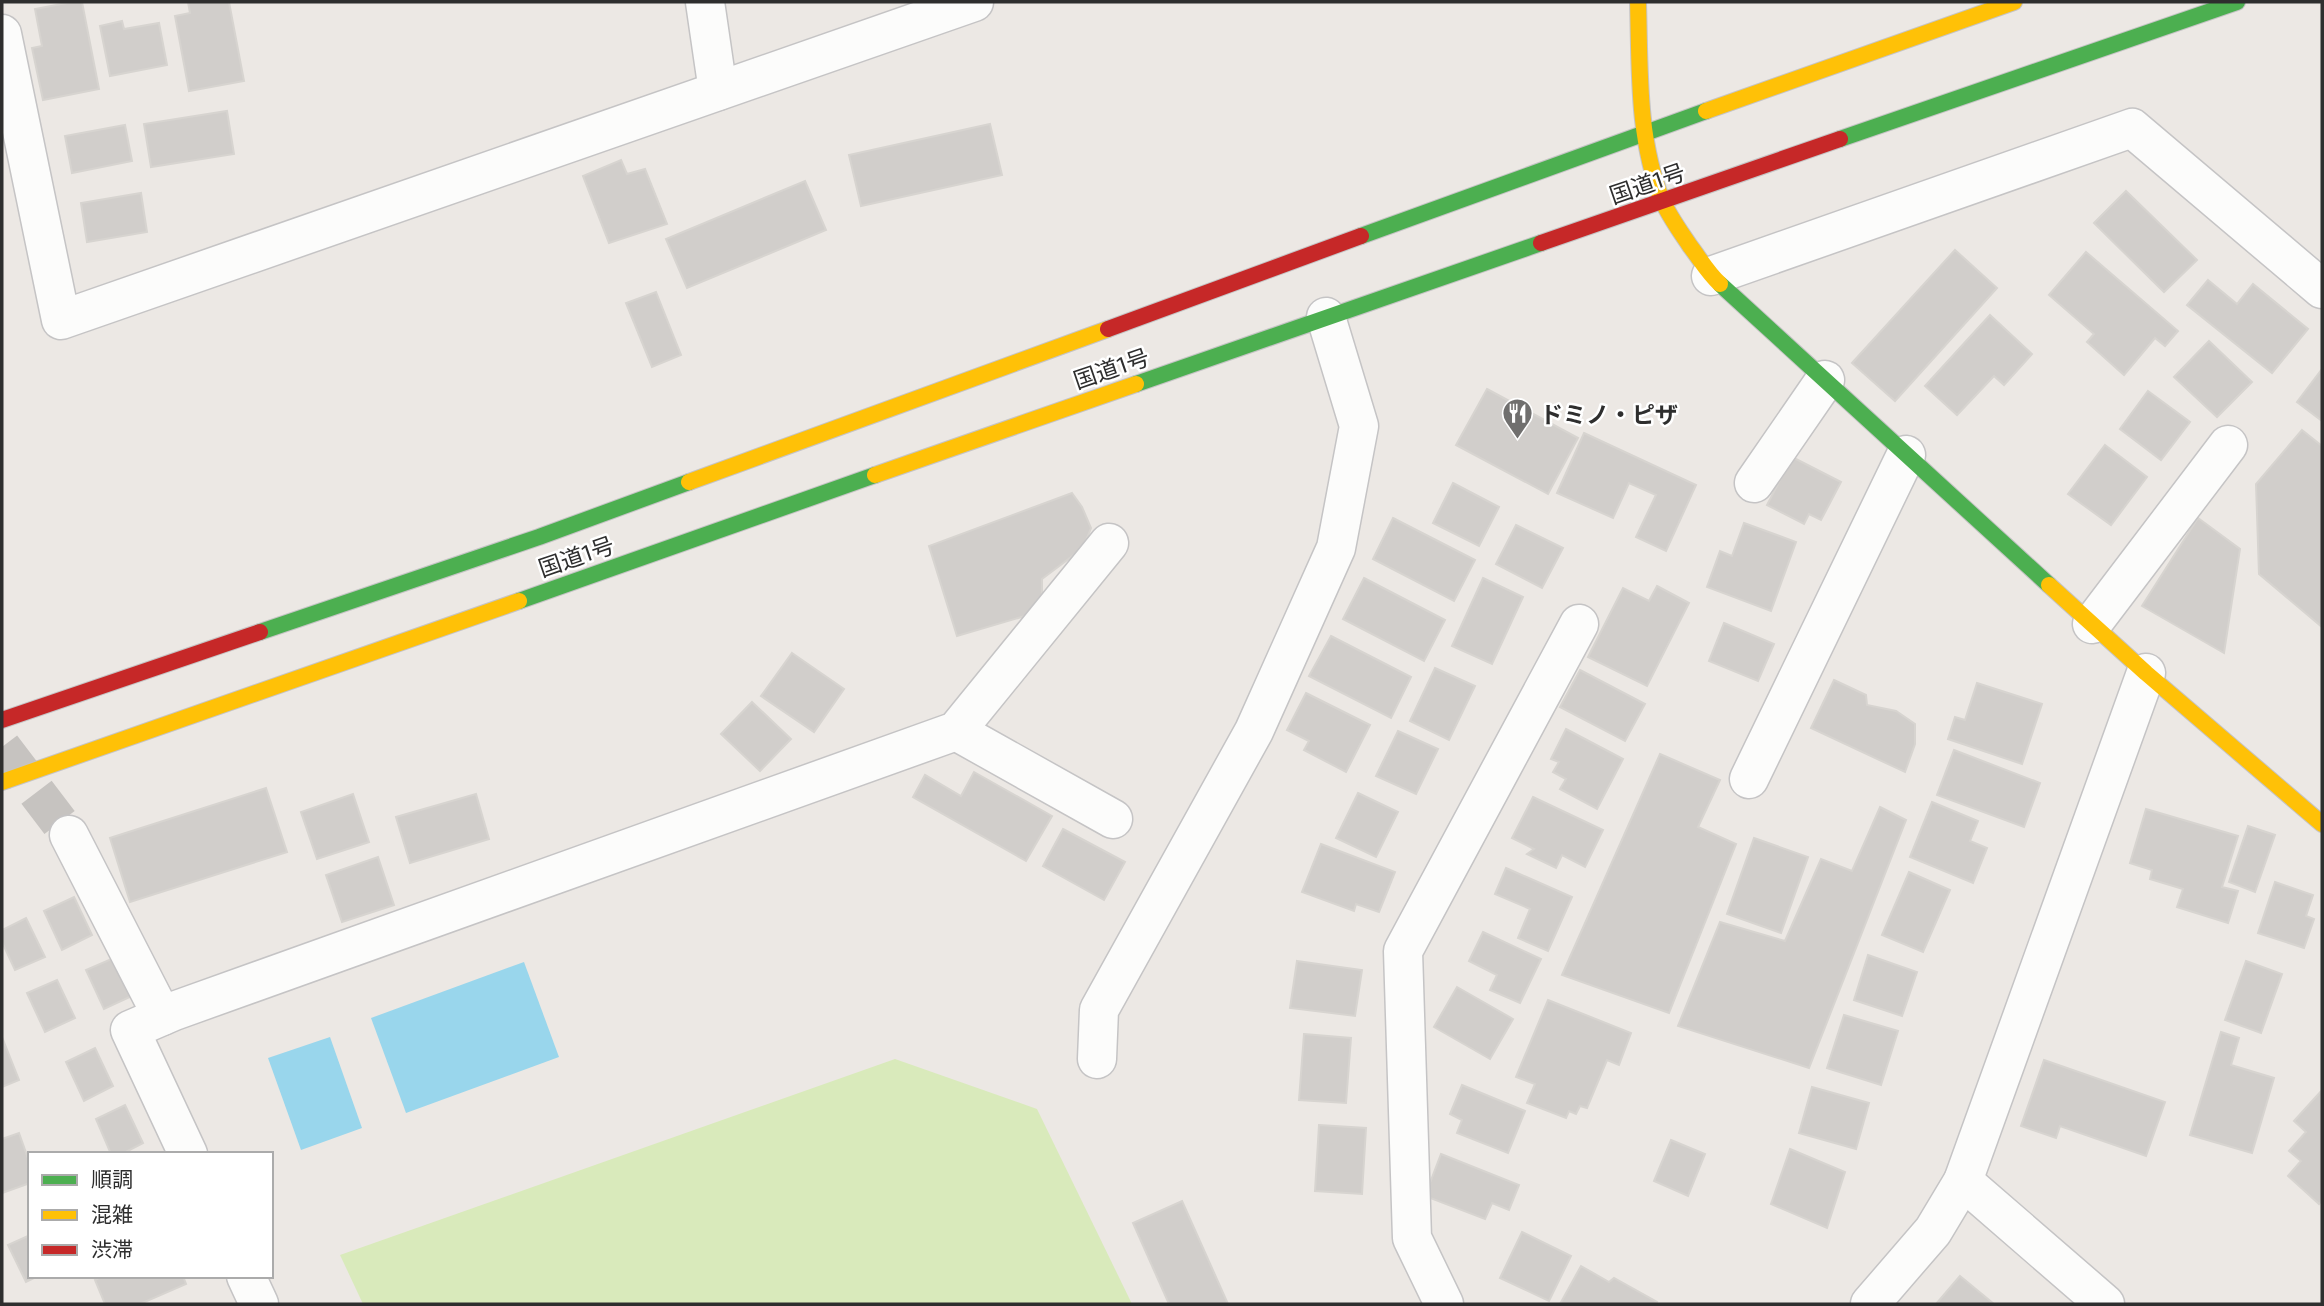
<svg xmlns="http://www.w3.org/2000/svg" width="2324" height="1306" viewBox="0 0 2324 1306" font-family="'Exo 2','Noto Sans JP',sans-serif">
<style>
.pitch{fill:#d9eabb}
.water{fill:#99d6ec}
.building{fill:#d1cecb;stroke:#d7d4d0;stroke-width:2}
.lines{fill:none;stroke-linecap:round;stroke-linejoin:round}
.street-tunnel{stroke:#c6c3c0;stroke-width:38;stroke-dasharray:38 19;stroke-linecap:butt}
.street-casing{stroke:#c5c4c5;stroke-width:41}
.fast-casing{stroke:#c5c4c5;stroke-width:18}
.slow-casing{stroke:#c5c4c5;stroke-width:18}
.jam-casing{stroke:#c5c4c5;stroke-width:18}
.street{stroke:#fcfcfb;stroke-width:38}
.fast{stroke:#4caf50;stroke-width:16}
.slow{stroke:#ffc107;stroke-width:16}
.jam{stroke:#c62828;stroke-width:16}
.labels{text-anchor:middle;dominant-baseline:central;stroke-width:5;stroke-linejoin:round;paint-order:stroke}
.street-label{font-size:23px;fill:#2e2e2e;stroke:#fff}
.poi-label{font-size:23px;font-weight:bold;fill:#2e2e2e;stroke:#fff;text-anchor:start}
</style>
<rect width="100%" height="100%" fill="#ece8e4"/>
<!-- pitch -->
<polygon class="pitch" points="895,1059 1037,1109 1132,1304 363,1304 340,1255"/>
<!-- water -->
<g class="water">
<polygon points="524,962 559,1057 406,1113 371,1018"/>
<polygon points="330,1037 362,1128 301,1150 268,1058"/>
</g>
<!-- building -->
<g class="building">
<polygon points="72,2 82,2 99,89 43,100 32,48 42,46 35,9"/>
<polygon points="188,2 229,2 244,81 189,91 175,16 190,13"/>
<polygon points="122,21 124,29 159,23 167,65 110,76 100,26"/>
<polygon points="227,111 234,154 151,167 144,124"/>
<polygon points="990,124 1002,175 861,206 849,155"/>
<polygon points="125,125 132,161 72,173 65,136"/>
<polygon points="621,160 627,174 645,169 667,224 609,243 583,176"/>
<polygon points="805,181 826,230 687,288 666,239"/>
<polygon points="2126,191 2197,260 2164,292 2094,223"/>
<polygon points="141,193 147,232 87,242 81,203"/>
<polygon points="1955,250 1997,288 1895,401 1852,363"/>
<polygon points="2086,252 2178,331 2165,346 2155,338 2124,375 2087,342 2094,334 2049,295"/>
<polygon points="2208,280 2237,304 2253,284 2308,329 2272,373 2187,305"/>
<polygon points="656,292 681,355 652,367 626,303"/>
<polygon points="1990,315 2032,354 2004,385 1994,376 1957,415 1925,386"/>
<polygon points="2209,341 2252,382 2217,417 2174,377"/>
<polygon points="2322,369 2322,421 2297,402"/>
<polygon points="1487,389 1578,438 1548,494 1456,445"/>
<polygon points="2148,391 2190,422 2161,460 2120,429"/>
<polygon points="2302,430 2322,446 2322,627 2259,574 2256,484"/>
<polygon points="1584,433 1696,485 1666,551 1636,537 1656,495 1629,483 1613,518 1557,493"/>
<polygon points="2105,445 2147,477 2111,525 2068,494"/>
<polygon points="1792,457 1841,482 1821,520 1809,514 1804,524 1767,505"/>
<polygon points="1453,483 1499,507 1479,546 1433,523"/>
<polygon points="1072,493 1082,507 1091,528 1083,548 1042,579 1042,611 957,636 929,546"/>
<polygon points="1393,518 1475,560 1454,601 1373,559"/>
<polygon points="2198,518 2240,549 2224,653 2142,606"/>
<polygon points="1744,523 1796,542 1771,611 1707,587 1720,551 1732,556"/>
<polygon points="1516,525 1563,548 1542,588 1496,564"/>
<polygon points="1364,578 1445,620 1424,661 1343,619"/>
<polygon points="1483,578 1523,597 1492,664 1452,646"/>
<polygon points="1657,586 1689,603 1647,686 1588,657 1623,588 1649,601"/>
<polygon points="1724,623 1774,644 1758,681 1709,661"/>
<polygon points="1331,636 1411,677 1391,718 1309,676"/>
<polygon points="792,653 844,689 814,732 761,696"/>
<polygon points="1435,668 1475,686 1449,740 1410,721"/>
<polygon points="1580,670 1645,704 1625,741 1560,707"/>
<polygon points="1834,680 1866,695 1867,705 1896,711 1915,724 1915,744 1905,772 1811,728"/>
<polygon points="1977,683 2042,704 2022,764 1948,739 1955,717 1965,720"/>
<polygon points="1306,693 1370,725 1346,772 1304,750 1309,741 1287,730"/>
<polygon points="752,702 791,739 760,771 721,734"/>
<polygon points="1566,729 1623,759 1597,809 1560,789 1566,779 1553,772 1559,762 1551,759"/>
<polygon points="1398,731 1438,749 1416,794 1376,776"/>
<polygon points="1954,750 2040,783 2024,827 1937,795"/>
<polygon points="1660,754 1720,780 1698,827 1736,844 1669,1013 1562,975"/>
<polygon points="974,772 1052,816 1026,861 913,797 925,775 961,796"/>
<polygon points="266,788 287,852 130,902 110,838"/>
<polygon points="1358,793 1398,812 1376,857 1336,838"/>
<polygon points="353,794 369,842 317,859 301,812"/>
<polygon points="476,794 489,839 410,863 396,817"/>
<polygon points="1533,797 1603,830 1585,867 1562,855 1556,868 1527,854 1534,849 1512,838"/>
<polygon points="1932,802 1978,821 1970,841 1987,848 1973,883 1910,857"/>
<polygon points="1880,807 1906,820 1809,1068 1678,1026 1720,922 1785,941 1821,859 1852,871"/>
<polygon points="2146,809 2238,836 2222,887 2238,891 2228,923 2177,907 2183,889 2150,879 2152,870 2130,863"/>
<polygon points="2248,826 2275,835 2255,892 2229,882"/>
<polygon points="1063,829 1125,862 1104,900 1043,866"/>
<polygon points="1754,838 1808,857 1781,933 1727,914"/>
<polygon points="1321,844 1395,872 1379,912 1356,904 1354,911 1302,892"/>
<polygon points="378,857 394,905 342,922 326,875"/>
<polygon points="1506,868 1572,897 1548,951 1518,938 1530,909 1495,894"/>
<polygon points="1909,872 1950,890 1923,952 1882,935"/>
<polygon points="2275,882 2313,895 2306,916 2314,919 2304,948 2258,933"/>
<polygon points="74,897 92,935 62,950 44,911"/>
<polygon points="26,918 45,957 15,970 2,942 2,930"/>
<polygon points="1483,932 1541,959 1520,1003 1490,990 1497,975 1469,961"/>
<polygon points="1868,955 1917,972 1902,1016 1854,1000"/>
<polygon points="116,957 134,995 104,1009 86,970"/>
<polygon points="1297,961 1362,970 1355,1016 1290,1008"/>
<polygon points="2246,961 2282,974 2261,1033 2225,1020"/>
<polygon points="57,980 75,1018 45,1032 27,993"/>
<polygon points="1457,987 1513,1019 1490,1059 1434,1027"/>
<polygon points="1548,1000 1631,1033 1619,1065 1607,1060 1587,1108 1580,1106 1576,1114 1569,1111 1566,1118 1527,1103 1535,1084 1516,1077"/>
<polygon points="1844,1015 1898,1031 1881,1085 1827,1068"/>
<polygon points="2221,1032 2239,1038 2231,1065 2274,1078 2252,1153 2190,1135"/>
<polygon points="1304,1034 1351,1038 1346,1103 1299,1100"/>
<polygon points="2,1037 19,1080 2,1087"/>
<polygon points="95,1048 113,1086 84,1101 66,1062"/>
<polygon points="2044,1060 2165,1102 2146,1156 2060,1126 2056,1138 2021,1126"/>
<polygon points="1462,1085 1525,1111 1508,1153 1457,1133 1462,1120 1450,1114"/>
<polygon points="1812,1087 1869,1103 1856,1149 1799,1133"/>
<polygon points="2322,1090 2322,1200 2319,1204 2288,1176 2301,1161 2289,1151 2306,1132 2294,1121"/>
<polygon points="125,1105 143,1143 122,1154 111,1154 96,1119"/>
<polygon points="1319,1125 1366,1128 1362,1194 1315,1191"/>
<polygon points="19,1133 30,1164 30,1183 2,1193 2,1139"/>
<polygon points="1671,1140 1705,1154 1688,1196 1654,1181"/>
<polygon points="1790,1149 1845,1172 1827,1228 1771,1204"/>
<polygon points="1441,1154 1519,1185 1509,1210 1492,1203 1485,1219 1425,1196"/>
<polygon points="1182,1201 1228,1304 1169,1304 1133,1223"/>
<polygon points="1522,1232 1571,1256 1549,1301 1500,1278"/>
<polygon points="30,1235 30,1276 38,1276 26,1282 8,1245"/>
<polygon points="1581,1266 1609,1282 1614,1278 1657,1302 1656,1304 1560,1304"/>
<polygon points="103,1276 183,1276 186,1284 140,1304 105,1304 95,1280"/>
<polygon points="1960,1276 1994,1304 1936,1304"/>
</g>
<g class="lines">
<!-- street-tunnel -->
<polyline class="street-tunnel" points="2,747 69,835"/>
<defs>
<g id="street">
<polyline points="705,2 718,91"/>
<polyline points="2,34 61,320 974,2"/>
<polyline points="1711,276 2132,128 2322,289"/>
<polyline points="1754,483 1825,380"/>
<polyline points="2092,624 2228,445"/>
<polyline points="956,731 1113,819"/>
<polyline points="1749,779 1906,455"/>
<polyline points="69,835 162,1016"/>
<polyline points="1097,1059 1099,1010 1254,731 1336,548 1359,426 1326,317"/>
<polyline points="188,1154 130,1030 174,1011 956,731 1109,543"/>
<polyline points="1963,1181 2105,1304"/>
<polyline points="246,1276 259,1304"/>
<polyline points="1444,1304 1412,1238 1403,951 1579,624"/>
<polyline points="1870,1304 1933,1231 1963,1181 2146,673"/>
</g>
<g id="fast">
<polyline points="1840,139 2237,2"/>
<polyline points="1361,236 1706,111"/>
<polyline points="1720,284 2049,585"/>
<polyline points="1136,384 1541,243"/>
<polyline points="519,601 875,475"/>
<polyline points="260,632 539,537 689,482"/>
</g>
<g id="slow">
<path d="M1638 2C1640 68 1637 138 1662 200 1669 216 1680 231 1690 246 1700 259 1708 273 1720 284"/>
<polyline points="1706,111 2014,2"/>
<polyline points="875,475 1136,384"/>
<polyline points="689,482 1108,329"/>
<polyline points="2049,585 2146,673 2322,824"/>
<polyline points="2,782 519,601"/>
</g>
<g id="jam">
<polyline points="1541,243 1840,139"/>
<polyline points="1108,329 1361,236"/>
<polyline points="2,720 260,632"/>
</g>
</defs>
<!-- street casing -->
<use href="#street" class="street-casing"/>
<!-- fast casing -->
<use href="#fast" class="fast-casing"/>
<!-- slow casing -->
<use href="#slow" class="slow-casing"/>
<!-- jam casing -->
<use href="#jam" class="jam-casing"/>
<!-- street -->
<use href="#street" class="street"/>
<!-- fast -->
<use href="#fast" class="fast"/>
<!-- slow -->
<use href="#slow" class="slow"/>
<!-- jam -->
<use href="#jam" class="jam"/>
</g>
<!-- icons -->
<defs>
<symbol id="restaurant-pin" viewBox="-11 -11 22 30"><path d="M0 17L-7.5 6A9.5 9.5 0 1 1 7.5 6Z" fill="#706f6e" stroke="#fff"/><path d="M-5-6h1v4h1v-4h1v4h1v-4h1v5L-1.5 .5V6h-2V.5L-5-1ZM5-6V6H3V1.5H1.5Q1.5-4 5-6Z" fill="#fff"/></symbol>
</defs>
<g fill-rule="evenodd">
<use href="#restaurant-pin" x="1500" y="396" width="35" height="47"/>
</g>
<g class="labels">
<!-- street labels -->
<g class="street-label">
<text transform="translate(1647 183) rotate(-19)">国道1号</text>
<text transform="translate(1111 368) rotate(-19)">国道1号</text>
<text transform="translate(576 556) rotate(-19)">国道1号</text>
</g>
<!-- poi labels -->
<g class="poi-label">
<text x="1540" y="414">ドミノ・ピザ</text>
</g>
</g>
<!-- border -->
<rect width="2324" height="1306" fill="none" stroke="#2e2e2e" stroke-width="7"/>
<!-- legend -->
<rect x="28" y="1152" width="245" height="126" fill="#ffffff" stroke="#ababab" stroke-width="2"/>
<rect x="42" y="1175" width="35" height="10" fill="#4caf50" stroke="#ababab" stroke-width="2"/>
<text x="91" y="1187" font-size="21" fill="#2e2e2e">順調</text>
<rect x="42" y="1210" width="35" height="10" fill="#ffc107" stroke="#ababab" stroke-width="2"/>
<text x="91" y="1222" font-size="21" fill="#2e2e2e">混雑</text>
<rect x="42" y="1245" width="35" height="10" fill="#c62828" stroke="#ababab" stroke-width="2"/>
<text x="91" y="1257" font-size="21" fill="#2e2e2e">渋滞</text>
</svg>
